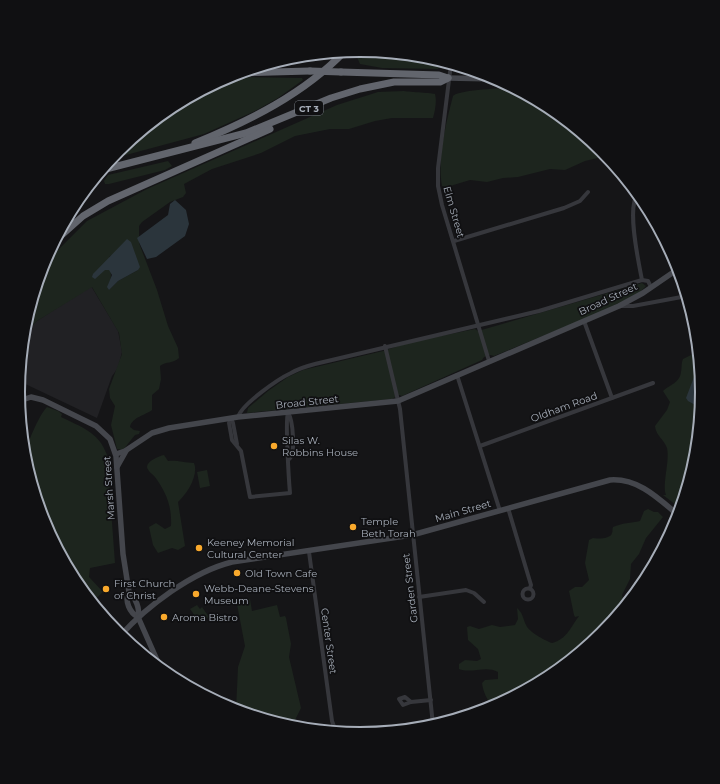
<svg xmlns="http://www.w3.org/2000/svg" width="720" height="784" viewBox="0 0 720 784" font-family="Montserrat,sans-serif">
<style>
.built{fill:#212124}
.green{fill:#1d251e;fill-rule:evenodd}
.water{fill:#2b353c}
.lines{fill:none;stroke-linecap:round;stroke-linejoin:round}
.street{stroke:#36373c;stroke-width:4}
.secondary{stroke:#44464c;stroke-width:5.5}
.highway{stroke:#62656d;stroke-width:7}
.highway-bridge{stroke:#62656d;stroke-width:7}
.poi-dot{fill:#f9a92c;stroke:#101012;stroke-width:1.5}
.labels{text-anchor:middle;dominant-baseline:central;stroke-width:3.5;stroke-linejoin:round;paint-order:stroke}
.shield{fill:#101012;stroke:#797e86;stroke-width:1}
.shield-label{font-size:9px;font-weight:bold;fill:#a6adb8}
.street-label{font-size:10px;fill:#a6adb8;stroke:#101012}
.poi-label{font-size:10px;fill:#a6adb8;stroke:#101012;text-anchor:start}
.rim{fill:none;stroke:#a6adb8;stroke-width:2}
</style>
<rect width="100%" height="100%" fill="#151517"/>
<!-- built -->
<polygon class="built" points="91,286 118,331 122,352 118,368 112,376 97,418 19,381 24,333 37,321"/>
<!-- green -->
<g class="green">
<polygon points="358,50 425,56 432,58 439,67 438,69 382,68 360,64 356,55"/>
<polygon points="244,77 302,78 303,80 278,98 255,111 204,134 111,159 118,150 170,108 223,79"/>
<path d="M513 88 550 108 606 156 585 161 565 170 550 169 518 177 503 178 487 182 470 180 447 187 442 186C437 158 446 123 453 96 458 90 503 88 513 88Z"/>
<path d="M404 91C410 92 433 93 435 94 437 101 435 111 433 118H392L375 121 349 129H330L295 136 261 153 212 169 184 184 186 193 183 197 170 202 142 222 139 226V243L157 290 168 326 178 348 179 358C173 364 166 361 160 366L161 379 159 389 152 395V410C146 415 132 417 130 427L134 430 140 431 139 434 135 435 123 450 117 449 111 425 115 406 110 398 109 389 122 354 119 333 92 287 37 321 24 334 25 325 38 282 57 251 87 221 147 189 337 105 378 92ZM112 255 138 270 118 281 109 290 108 285C114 276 109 268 109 257Z"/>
<polygon points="168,161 172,166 165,170 109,184 105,184 104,181 108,175"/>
<polygon points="642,283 646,286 640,292 606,310 494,356 490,355 484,357 482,360 402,396 399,395 392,399 247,413 248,408 268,391 288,377 303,370 383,351 411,342 475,329 478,331"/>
<path d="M698 347 702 392 695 459 680 508 663 495H666C662 484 670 461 667 448 664 439 656 436 655 426L667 410 670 402 663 391C669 385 680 383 681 372 682 368 681 364 683 359L693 354Z"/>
<path d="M47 407 58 411 62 414 61 417C81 427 99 432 107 455L115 563 90 568 89 577 103 592 92 602 76 582 44 523 25 458C24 449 40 413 47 407Z"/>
<path d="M164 455 168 461C178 460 184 463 194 463 199 475 187 494 178 502L185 546 178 550 172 548 158 553 153 545 149 527 156 523 165 529 171 526C172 506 166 492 155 477 152 473 148 472 147 467 147 461 159 456 164 455Z"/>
<polygon points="207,470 210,486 200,488 197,472"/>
<path d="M648 509 654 512H658L663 517 646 538 639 554 631 564 630 579 622 595 625 606 602 634 550 676 494 706C487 702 483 691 482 683L485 680 498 679V672C486 665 471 674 459 669V664L465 660 477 661 481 659 478 649 468 640 467 627 470 626 479 629 492 625 500 627 515 625 518 619 517 608C523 613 523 619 526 625 529 632 544 640 552 643 567 639 570 628 579 616L575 617 574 615 569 591 575 587H582L589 580 585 563 589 540 593 538C597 539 611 539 612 533 613 531 612 529 613 527 622 523 631 523 640 521L644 511Z"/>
<polygon points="247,598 250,599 252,611 277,605 280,617 285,616 286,618 291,644 289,657 301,708 295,720 301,725 296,728 236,710 238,667 245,646 237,604 238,601"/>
<polygon points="197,605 200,609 202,607 209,617 200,623 190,609"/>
</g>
<!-- water -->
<g class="water">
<polygon points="175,200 186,210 189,224 185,236 156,257 147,259 137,238 168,215 170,204"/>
<polygon points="127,239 131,242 140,267 138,270 118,281 109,290 107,287 112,275 109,270 105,270 95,279 92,277 93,274"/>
<polygon points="699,358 702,392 701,403 697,406 688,401 686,398 694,377 694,365"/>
</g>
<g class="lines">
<!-- street -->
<g class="street">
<polyline points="451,64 438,168 438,186 442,205 489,361"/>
<path d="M638 194C626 206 639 264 642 280"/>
<polyline points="454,241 564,208 580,201 588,192"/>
<polyline points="619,306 633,306 687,296"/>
<polyline points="584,321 612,398"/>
<polyline points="385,346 400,409 433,725"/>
<polyline points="457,375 500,511"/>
<path d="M288 413C293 420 296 454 289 459"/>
<path d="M238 417C242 404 278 379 291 373 298 369 307 366 315 364L539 311 642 280 648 281 651 287"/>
<path d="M231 418 229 423 232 440 241 451 250 497 290 493C289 482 285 419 288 413"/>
<polyline points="231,418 233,423 237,444"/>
<polyline points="480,446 653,383"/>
<polyline points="508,508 531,585 530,588"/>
<polyline points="309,552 332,721 336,732"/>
<circle cx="528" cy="594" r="5.5"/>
<polyline points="419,597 466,590 474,593 484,602"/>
<polyline points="411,702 405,697 399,699 403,705 411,702 431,700"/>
</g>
<!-- secondary -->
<g class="secondary">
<polyline points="448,78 496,79"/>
<path d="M19 401 31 397 43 400 96 426 110 439 116 456 123 554 129 592C124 601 130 613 138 617"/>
<polyline points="116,454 125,451 152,433 169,428 238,417 398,401 619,306 643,293 678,269"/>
<polyline points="117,467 126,451"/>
<path d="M129 592C136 598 140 609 138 617"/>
<polyline points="138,617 161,669"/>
<path d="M120 636C147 606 192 572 232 562L412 535 610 480C638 478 658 498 678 515"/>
</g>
<!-- highway -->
<g class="highway">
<polyline points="341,72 439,75 448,78"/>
<polyline points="239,73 310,71"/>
<path d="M195 143C249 121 304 94 345 51"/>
<polyline points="102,170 246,133 331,98 360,89 394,82 440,82 448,78"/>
<polyline points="55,241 83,216 108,201 270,129"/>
</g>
<!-- highway-bridge -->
<polyline class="highway-bridge" points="310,71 341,72"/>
</g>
<!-- markers -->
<g class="poi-dot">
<circle cx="274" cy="446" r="4"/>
<circle cx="353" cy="527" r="4"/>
<circle cx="199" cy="548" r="4"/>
<circle cx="237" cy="573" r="4"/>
<circle cx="106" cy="589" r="4"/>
<circle cx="196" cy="594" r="4"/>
<circle cx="164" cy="617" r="4"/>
</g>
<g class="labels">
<!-- shield labels -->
<rect class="shield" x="295" y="101" width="28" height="14" rx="3"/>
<g class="shield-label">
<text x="309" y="108">CT 3</text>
</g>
<!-- street labels -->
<g class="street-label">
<text transform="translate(454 212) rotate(74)">Elm Street</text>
<text transform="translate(608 299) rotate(-25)">Broad Street</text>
<text transform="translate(307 402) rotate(-6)">Broad Street</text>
<text transform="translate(564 407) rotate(-20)">Oldham Road</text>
<text transform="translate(109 488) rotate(-94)">Marsh Street</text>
<text transform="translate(463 511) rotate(-16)">Main Street</text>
<text transform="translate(410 588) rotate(-97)">Garden Street</text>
<text transform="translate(329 641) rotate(82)">Center Street</text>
</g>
<!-- poi labels -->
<g class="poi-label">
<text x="282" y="440">Silas W.<tspan x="282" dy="12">Robbins House</tspan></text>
<text x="361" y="521">Temple<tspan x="361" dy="12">Beth Torah</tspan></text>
<text x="207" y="542">Keeney Memorial<tspan x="207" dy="12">Cultural Center</tspan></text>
<text x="245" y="573">Old Town Cafe</text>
<text x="114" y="583">First Church<tspan x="114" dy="12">of Christ</tspan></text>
<text x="204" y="588">Webb-Deane-Stevens<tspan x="204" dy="12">Museum</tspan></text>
<text x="172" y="617">Aroma Bistro</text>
</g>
</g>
<!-- crop -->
<path d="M0 0H720V784H0ZM25 392a335 335 0 1 1 670 0a335 335 0 1 1-670 0Z" fill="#101012" fill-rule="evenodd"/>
<path class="rim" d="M25 392a335 335 0 1 1 670 0a335 335 0 1 1-670 0Z"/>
</svg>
